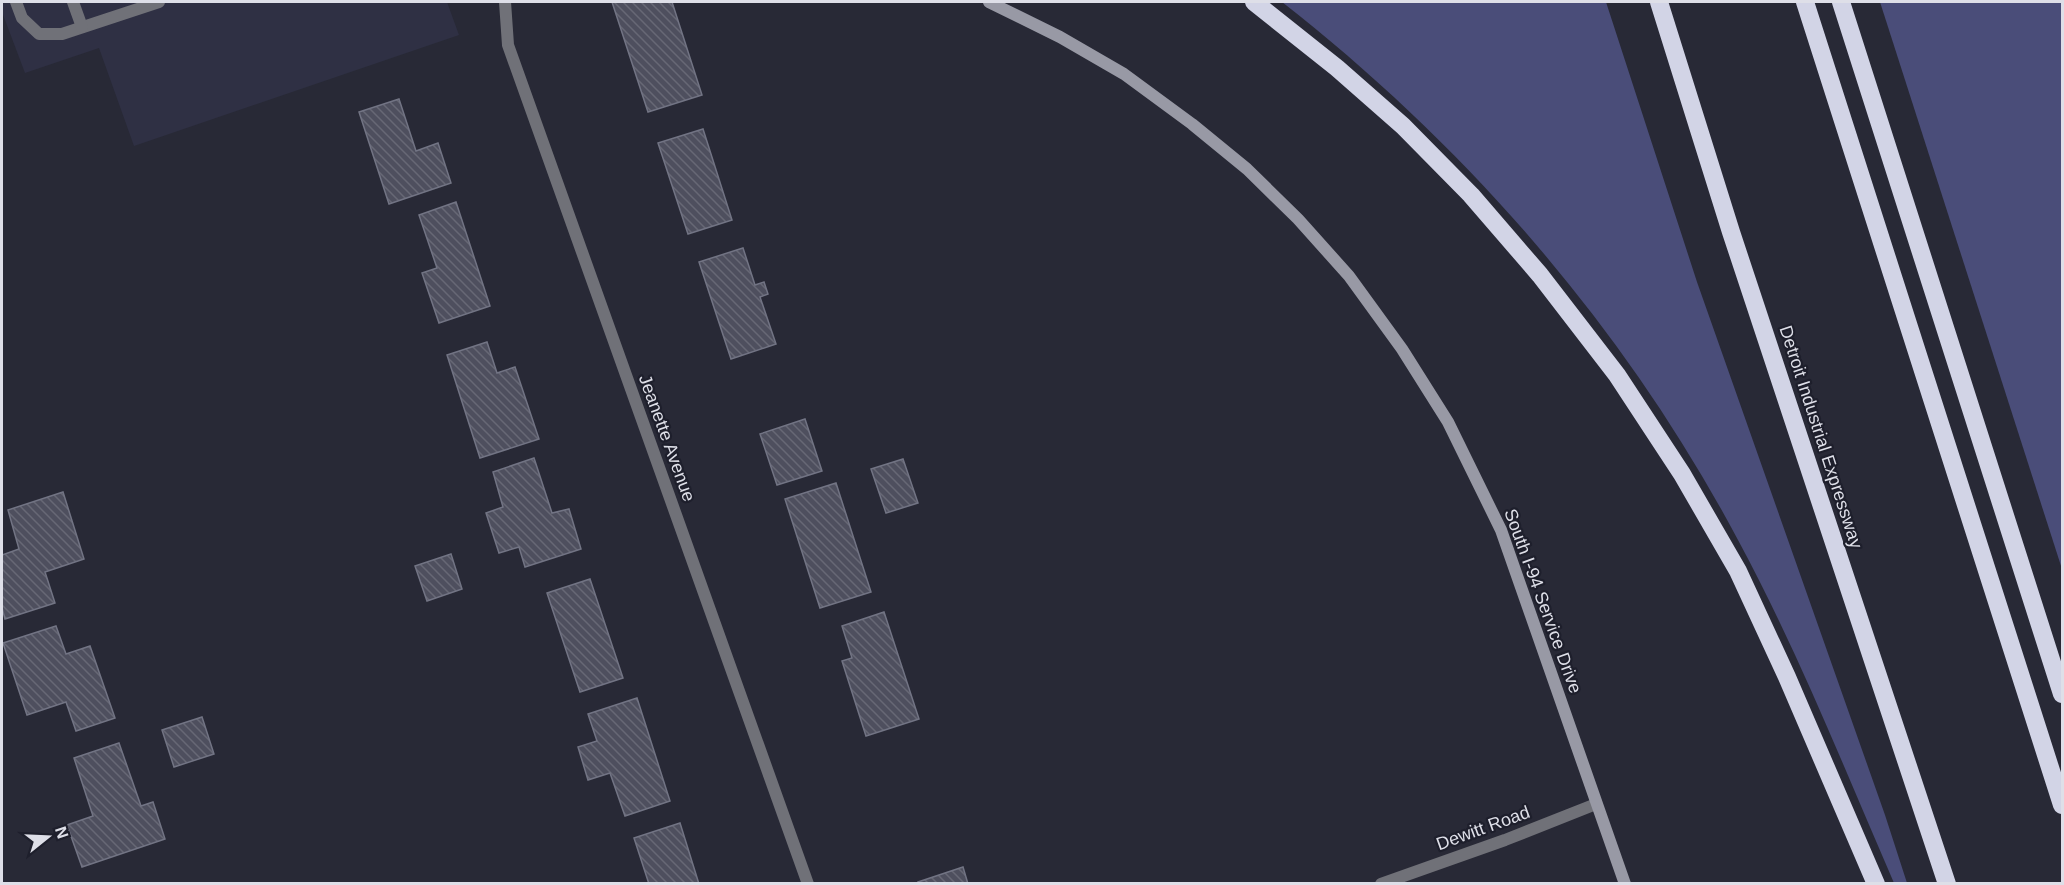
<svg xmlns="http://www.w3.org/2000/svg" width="2064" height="885" viewBox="0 0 2064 885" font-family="Helvetica,sans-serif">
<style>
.built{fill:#2f3044}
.grass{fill:#4a4d79}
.building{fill:url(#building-back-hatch);stroke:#727484;stroke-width:1.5}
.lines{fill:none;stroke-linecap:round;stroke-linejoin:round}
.lane{stroke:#707178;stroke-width:12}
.street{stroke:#707178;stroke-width:12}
.secondary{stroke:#9899a5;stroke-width:12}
.highway{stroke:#d2d4e6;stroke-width:18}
.labels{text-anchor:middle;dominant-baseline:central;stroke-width:4.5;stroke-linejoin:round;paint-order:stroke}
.street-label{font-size:18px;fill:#dedfe8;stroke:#1e1f2c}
</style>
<defs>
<pattern id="building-back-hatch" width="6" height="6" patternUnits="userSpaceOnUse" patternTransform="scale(1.5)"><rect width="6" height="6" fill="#4e4f5e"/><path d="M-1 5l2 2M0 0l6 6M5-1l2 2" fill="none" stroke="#676875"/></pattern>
</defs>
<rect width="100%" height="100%" fill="#282936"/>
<!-- built -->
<polygon class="built" points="2,2 447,2 459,35 134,146 99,48 25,73 2,12"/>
<!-- grass -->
<g class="grass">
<path d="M1282 2H1606L1697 282 1885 815 1907 883H1894C1844 768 1798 651 1738 540 1627 331 1469 148 1282 2Z"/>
<polygon points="1880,2 2062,2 2062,569"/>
</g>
<!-- building -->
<g class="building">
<polygon points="612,2 672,2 702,95 648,112"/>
<polygon points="399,99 416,151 438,143 451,183 389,204 359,112"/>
<polygon points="703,129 732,220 688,234 658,143"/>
<polygon points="456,202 490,306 439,323 422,273 437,268 419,215"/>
<polygon points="743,248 755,285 764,282 768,294 760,297 776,344 731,359 699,262"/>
<polygon points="487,342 497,373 515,367 539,439 480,458 447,355"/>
<polygon points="805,419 822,471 777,485 760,434"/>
<polygon points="534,458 552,513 569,509 581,549 525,567 519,547 499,553 486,513 503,507 493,472"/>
<polygon points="903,459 918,503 886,513 871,469"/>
<polygon points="836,483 871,592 820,608 785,499"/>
<polygon points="63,492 84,559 45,572 55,603 5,619 2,608 2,555 19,549 8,510"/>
<polygon points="451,554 462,589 427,601 415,566"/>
<polygon points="590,579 623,678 580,692 547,593"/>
<polygon points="884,612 919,719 866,736 842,661 852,658 842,626"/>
<polygon points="56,626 66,654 90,646 115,718 76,731 66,702 27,715 3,643"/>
<polygon points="637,698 670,801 625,816 610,773 588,780 578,747 597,741 588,714"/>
<polygon points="202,717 214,754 174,767 162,730"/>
<polygon points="119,743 141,806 153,802 165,839 82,867 67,825 93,816 74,758"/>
<polygon points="680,823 699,884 649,884 634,838"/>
<polygon points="963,867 968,884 919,884 918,882"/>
</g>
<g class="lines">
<!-- lane -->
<g class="lane">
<polyline points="16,2 22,18 39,34 62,34 159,2"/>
<polyline points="73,2 82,27"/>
</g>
<!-- street -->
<g class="street">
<polyline points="505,2 508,45 808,884"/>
<polyline points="1381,884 1505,840 1596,804"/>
</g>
<!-- secondary -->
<polyline class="secondary" points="989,2 1060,37 1124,74 1192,124 1247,169 1298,219 1349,276 1402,349 1448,422 1501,530 1625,884"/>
<!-- highway -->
<g class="highway">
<polyline points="1254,2 1337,68 1403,126 1471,195 1540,275 1617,375 1682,474 1738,571 1787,677 1876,884"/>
<polyline points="1659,2 1731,232 1947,884"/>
<polyline points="1805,2 2062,805"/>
<polyline points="1841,2 2062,694"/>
</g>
</g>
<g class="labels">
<!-- street labels -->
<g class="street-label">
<text transform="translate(1821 437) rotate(72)">Detroit Industrial Expressway</text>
<text transform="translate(667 438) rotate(70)">Jeanette Avenue</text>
<text transform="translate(1543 601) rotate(70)">South I-94 Service Drive</text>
<text transform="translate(1483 828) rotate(-20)">Dewitt Road</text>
</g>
</g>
<!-- border -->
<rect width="2064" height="885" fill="none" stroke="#dedfe8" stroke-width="6"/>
<!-- north arrow -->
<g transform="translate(48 837) rotate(72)" stroke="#1e1f2c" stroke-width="4.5" paint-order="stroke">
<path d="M0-4.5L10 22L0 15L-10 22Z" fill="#dedfe8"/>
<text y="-9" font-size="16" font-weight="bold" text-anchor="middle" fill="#dedfe8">N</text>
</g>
</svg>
